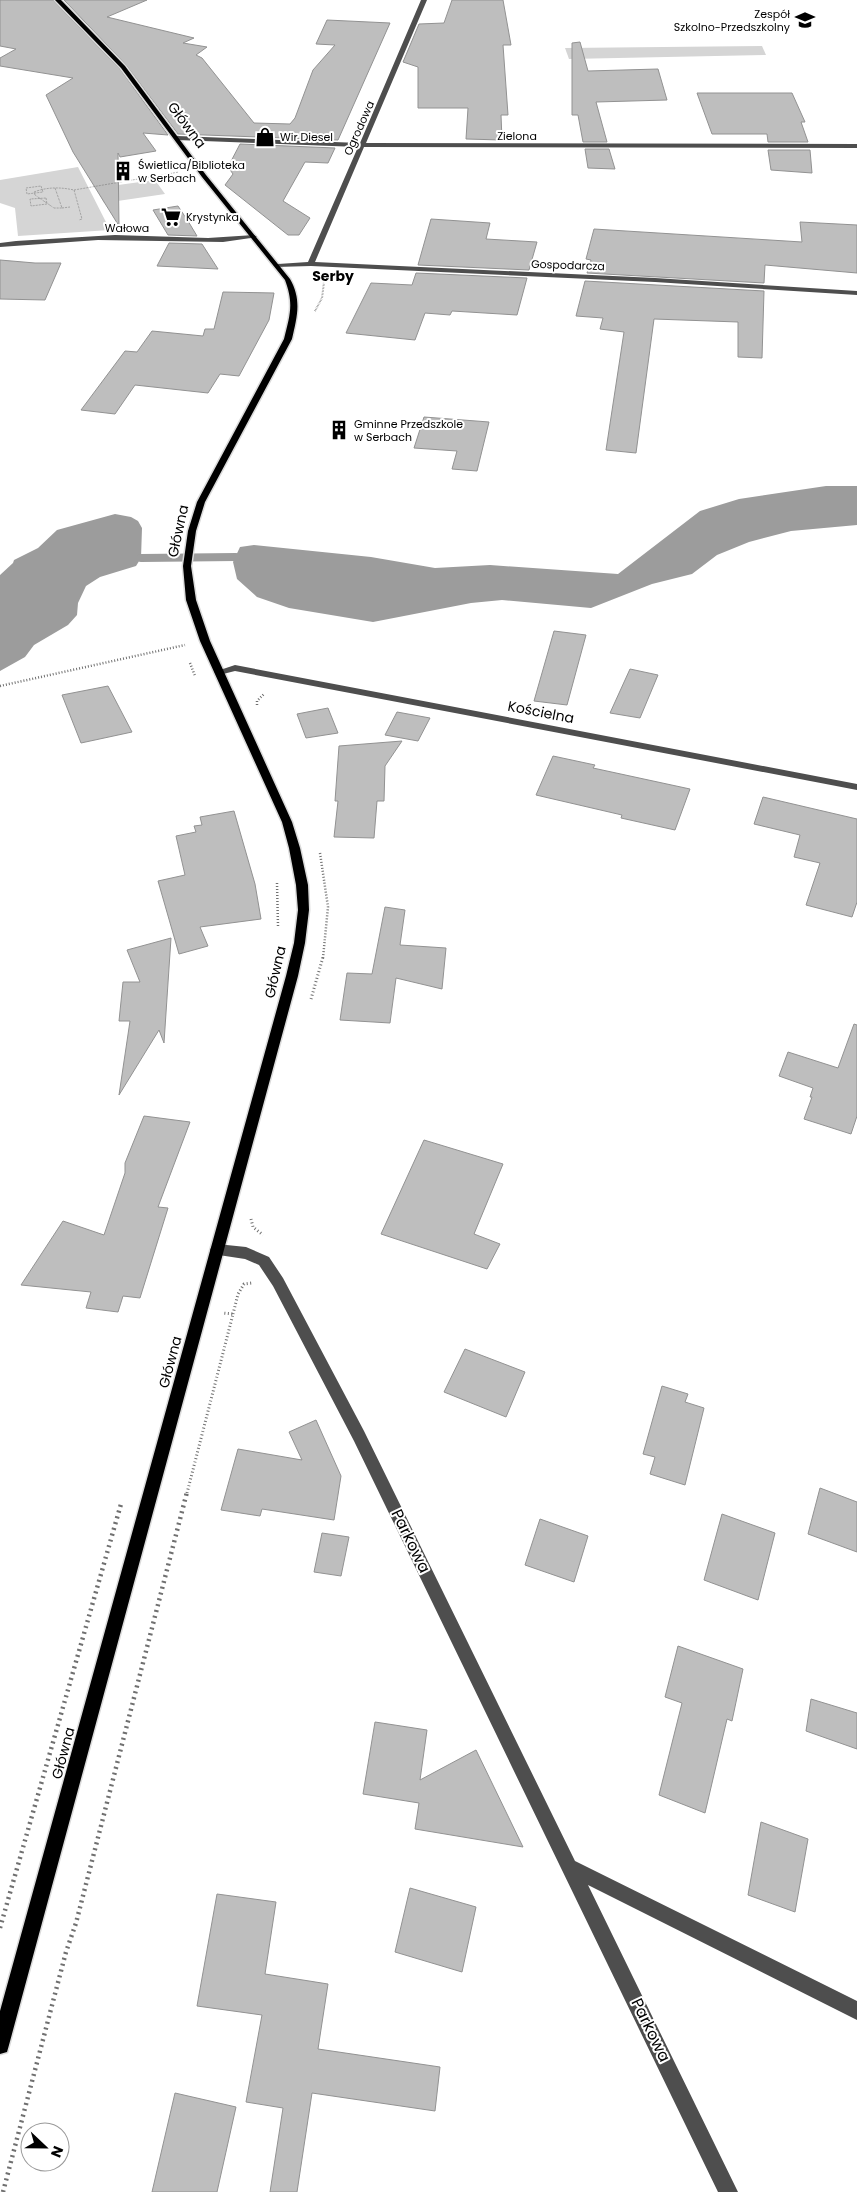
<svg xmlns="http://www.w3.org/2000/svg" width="857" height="2192" viewBox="0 0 857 2192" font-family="Poppins,sans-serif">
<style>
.green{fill:#d5d5d5}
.water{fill:#9c9c9c}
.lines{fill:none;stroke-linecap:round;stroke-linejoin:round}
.stream{stroke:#9c9c9c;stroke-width:8}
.building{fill:#bebebe;stroke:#929292}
.major-casing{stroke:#dbdbdb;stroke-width:3}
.path-far4{stroke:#707070;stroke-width:1;stroke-dasharray:0.5 1;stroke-linecap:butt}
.path-far3{stroke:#707070;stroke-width:2;stroke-dasharray:0.5 1;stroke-linecap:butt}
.path-far2{stroke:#707070;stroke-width:2.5;stroke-dasharray:1 2;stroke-linecap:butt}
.path-far1{stroke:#707070;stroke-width:3;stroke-dasharray:1 2.5;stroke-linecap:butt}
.path{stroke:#707070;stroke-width:4.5;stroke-dasharray:2 4;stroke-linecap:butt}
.minor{fill:#4e4e4e;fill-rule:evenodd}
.major{fill:#000;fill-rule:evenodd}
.labels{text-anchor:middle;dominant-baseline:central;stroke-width:4;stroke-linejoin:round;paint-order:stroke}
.far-poi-label{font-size:11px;fill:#000;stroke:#fff;text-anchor:start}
.far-street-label{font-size:11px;fill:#000;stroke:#fff}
.street-label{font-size:14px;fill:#000;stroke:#fff}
.far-quarter-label{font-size:14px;font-weight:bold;fill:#000;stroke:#fff}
.near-street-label{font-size:16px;fill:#000;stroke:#fff}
</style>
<rect width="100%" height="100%" fill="#fff"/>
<!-- green -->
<g class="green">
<polygon points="762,46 766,55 569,59 565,48"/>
<polygon points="78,167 110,230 18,236 15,208 0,203 0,180"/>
<polygon points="155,180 165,194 104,203 96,188"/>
</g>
<!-- water -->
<g class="water">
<polygon points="826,486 857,486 857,525 791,531 749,542 717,555 692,574 652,584 591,608 502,600 471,603 373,622 289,608 257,597 237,579 233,562 240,547 254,545 371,557 435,568 490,565 618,574 700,511 739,499"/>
<polygon points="115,514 131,517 138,521 142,528 141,558 136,566 100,577 86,586 78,603 77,615 68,625 34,645 25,657 0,671 0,575 13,563 14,560 38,548 57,530"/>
</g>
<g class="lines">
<!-- stream -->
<polyline class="stream" points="141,558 236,557"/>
</g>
<!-- building -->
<g class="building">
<polygon points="0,0 53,0 120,69 168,135 143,133 156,151 120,157 118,153 119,226 73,152 46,95 73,78 0,66 0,58 16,49 0,46"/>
<polygon points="64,0 147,0 107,17 194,38 183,43 207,47 196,55 202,58 254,123 290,124 295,118 313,70 335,45 316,44 327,20 390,23 338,140 178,134 126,65"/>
<polygon points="452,0 503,0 511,45 503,45 508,115 501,115 502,140 466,139 468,108 418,108 418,67 403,62 419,24 444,23"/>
<polygon points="580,42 588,71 658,69 667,100 596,102 607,142 583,142 578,115 572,115 572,43"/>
<polygon points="697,93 792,93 805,122 801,122 808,142 768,142 767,134 712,134"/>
<polygon points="240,144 335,148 328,163 305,162 283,201 310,218 299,235 288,235 225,185 233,174 228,167"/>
<polygon points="585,149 609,149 615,169 588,168"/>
<polygon points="768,150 810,150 812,173 771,170"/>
<polygon points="178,206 188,221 197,236 168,235 153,210"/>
<polygon points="431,219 490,223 486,239 537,242 529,270 418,265"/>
<polygon points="800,222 857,225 857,273 765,265 764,283 587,273 591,260 586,259 594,229 802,242"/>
<polygon points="169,243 202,244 218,269 157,266"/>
<polygon points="0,260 35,263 61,263 45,300 0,299"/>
<polygon points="416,273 527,278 517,315 452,311 450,315 425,313 415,340 346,333 371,283 412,285"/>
<polygon points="585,281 764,291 762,358 738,357 738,322 654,319 636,453 606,450 624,332 600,329 603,318 576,316"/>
<polygon points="223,292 274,293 269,320 239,376 220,374 208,393 135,385 115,414 81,410 125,351 137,352 152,331 203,336 205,329 214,329"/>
<polygon points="424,417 489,422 477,471 452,469 457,451 414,448"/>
<polygon points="554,631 586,635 567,705 534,701"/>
<polygon points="630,669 658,675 640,718 610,713"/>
<polygon points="108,686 132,732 81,743 62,695"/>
<polygon points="328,708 338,733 306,738 297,714"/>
<polygon points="397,712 430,718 418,741 385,735"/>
<polygon points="402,741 385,766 384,801 377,801 374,838 334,837 338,801 335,801 339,746"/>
<polygon points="553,756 595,765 593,768 690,789 675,830 621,818 622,815 536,795"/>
<polygon points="763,797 857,819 857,902 852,917 806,905 820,863 794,857 800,835 754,824"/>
<polygon points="234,811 255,884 261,919 200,927 208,946 179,954 158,881 185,875 176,836 196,832 194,826 202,825 200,817"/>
<polygon points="385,907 405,910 400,945 446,948 442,989 396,978 390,1023 340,1020 347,973 372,974"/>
<polygon points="171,938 164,1043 159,1030 119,1095 130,1021 119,1021 123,982 140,982 127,950"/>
<polygon points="854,1024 857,1025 857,1116 851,1134 804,1119 812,1097 810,1097 813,1088 779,1076 788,1052 838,1068"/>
<polygon points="144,1116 190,1122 158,1207 168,1208 140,1298 123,1296 118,1312 86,1308 91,1292 21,1285 63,1221 104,1235 125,1173 125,1163"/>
<polygon points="424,1140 503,1164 474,1234 500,1244 487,1269 381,1234"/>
<polygon points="465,1349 525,1372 506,1417 444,1392"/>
<polygon points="662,1386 688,1394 685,1402 704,1408 685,1485 650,1474 655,1457 643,1454"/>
<polygon points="316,1420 341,1476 334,1520 262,1509 260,1516 221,1510 238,1449 302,1460 289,1432"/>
<polygon points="820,1488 857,1502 857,1552 808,1534"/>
<polygon points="722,1514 775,1533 758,1600 704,1580"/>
<polygon points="540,1519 588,1536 574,1582 525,1565"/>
<polygon points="322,1533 349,1537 341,1576 314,1572"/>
<polygon points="678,1646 743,1669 732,1721 727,1719 705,1813 659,1795 682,1703 665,1697"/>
<polygon points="811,1699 857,1713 857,1749 806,1731"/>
<polygon points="375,1722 427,1730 420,1780 476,1750 523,1847 415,1829 419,1803 363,1794"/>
<polygon points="761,1822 808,1839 795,1912 748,1895"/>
<polygon points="410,1888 476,1907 462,1972 395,1952"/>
<polygon points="217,1894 276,1902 265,1974 328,1984 318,2049 440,2067 435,2111 312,2093 297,2192 270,2192 283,2108 246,2102 262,2015 197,2006"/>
<polygon points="175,2093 236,2107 217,2192 152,2192"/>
</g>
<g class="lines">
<defs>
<path id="major" d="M55 0H61L125 66 206 175 290 279C302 300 297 317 292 339L205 502 196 531 191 566 196 600 210 641 292 822 300 848 308 885 309 910 305 943 298 976 9 2045 7 2052 0 2054V2011L286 976 294 943 298 910 296 885 289 848 282 822 200 641 186 600 183 566 188 531 197 502 284 339C290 315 294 304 285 280L202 177 121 68Z"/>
</defs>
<!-- major casing -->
<use href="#major" class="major-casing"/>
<!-- path-far4 -->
<g class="path-far4">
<polygon points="41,186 43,192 27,194 26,188"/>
<path d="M55 188 62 208H54L35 195 34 192C47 187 60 187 74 190L179 172"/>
<polyline points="74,190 82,219 79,220"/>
<polygon points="46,198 47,204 31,206 30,199"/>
<polyline points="62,208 70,207"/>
</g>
<!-- path-far3 -->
<polyline class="path-far3" points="315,311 322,298 324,282"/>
<!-- path-far2 -->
<g class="path-far2">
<polyline points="190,663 195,676"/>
<polyline points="0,686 185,645"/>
<polyline points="257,705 257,701 264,694"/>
<polyline points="320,853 328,907 323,958"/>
<polyline points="277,883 278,926"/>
</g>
<!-- path-far1 -->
<g class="path-far1">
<polyline points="311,999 323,957"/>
<polyline points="251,1219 253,1227 263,1235"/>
<polyline points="233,1314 238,1294 244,1284 252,1283"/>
<polyline points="187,1493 233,1314 223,1313"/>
</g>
<!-- path -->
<g class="path">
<polyline points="0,1928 121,1504"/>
<polyline points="3,2192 66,1952 76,1923 187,1492"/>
</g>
<!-- minor -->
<g class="minor">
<polygon points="421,0 427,0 366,143 857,144 857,148 364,147 315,262 655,278 857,291 857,295 655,282 311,266 276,267 275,266 278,264 308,262 358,147 177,140 174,138 177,136 360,143"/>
<polygon points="115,235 208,238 254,235 257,237 223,242 98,240 0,247 0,243 16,241"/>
<polygon points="235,665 857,784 857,790 235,671 219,675 214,672"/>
<polygon points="217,1244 246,1247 269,1257 283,1278 364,1431 575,1861 857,2001 857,2020 588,1885 738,2192 718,2192 354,1441 273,1286 259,1265 245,1259 212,1254 210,1250 212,1246"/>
</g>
<!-- major -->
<use href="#major" class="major"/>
</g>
<!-- icons -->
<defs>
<symbol id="school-bare" viewBox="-9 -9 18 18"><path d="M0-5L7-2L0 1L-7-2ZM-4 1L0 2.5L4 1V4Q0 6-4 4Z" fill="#000" stroke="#fff" stroke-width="2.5" paint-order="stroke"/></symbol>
<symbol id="shop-bare" viewBox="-9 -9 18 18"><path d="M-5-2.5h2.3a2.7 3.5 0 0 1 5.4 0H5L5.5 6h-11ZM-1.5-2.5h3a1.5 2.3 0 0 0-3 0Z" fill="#000" stroke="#fff" stroke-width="2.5" paint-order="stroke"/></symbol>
<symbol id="building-bare" viewBox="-9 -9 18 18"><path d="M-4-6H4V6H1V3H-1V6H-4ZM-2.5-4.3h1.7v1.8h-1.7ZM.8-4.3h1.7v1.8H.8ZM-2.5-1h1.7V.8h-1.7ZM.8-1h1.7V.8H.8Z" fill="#000" stroke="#fff" stroke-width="2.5" paint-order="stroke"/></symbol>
<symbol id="supermarket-bare" viewBox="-9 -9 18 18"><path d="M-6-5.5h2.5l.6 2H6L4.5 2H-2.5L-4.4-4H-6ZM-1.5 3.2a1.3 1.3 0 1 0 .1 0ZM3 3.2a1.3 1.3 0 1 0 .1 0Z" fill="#000" stroke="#fff" stroke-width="2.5" paint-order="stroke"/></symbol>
</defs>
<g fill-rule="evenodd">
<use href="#school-bare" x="791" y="6" width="28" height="28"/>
<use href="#shop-bare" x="251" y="123" width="28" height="28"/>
<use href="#building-bare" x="109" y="157" width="28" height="28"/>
<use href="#supermarket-bare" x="157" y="203" width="28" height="28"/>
<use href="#building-bare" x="325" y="416" width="28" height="28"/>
</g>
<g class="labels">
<!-- far-poi labels -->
<g class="far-poi-label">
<text x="790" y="14" text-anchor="end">Zespół<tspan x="790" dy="13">Szkolno-Przedszkolny</tspan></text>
<text x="280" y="137">Wir Diesel</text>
<text x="138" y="165">Świetlica/Biblioteka<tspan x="138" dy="13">w Serbach</tspan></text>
<text x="186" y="217">Krystynka</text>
<text x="354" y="424">Gminne Przedszkole<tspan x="354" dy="13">w Serbach</tspan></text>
</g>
<!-- far-street labels -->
<g class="far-street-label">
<text transform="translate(359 128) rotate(-66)">Ogrodowa</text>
<text x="517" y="136">Zielona</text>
<text x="127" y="228">Wałowa</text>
<text transform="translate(568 265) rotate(2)">Gospodarcza</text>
</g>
<!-- street labels -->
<g class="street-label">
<text transform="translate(187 125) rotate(53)">Główna</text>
<text transform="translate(178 531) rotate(-78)">Główna</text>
<text transform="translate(541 712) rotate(11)">Kościelna</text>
<text transform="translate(275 972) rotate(-77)">Główna</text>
<text transform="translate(170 1362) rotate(-75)">Główna</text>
<text transform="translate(63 1753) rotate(-75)">Główna</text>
</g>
<!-- far-quarter labels -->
<g class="far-quarter-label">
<text x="333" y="276">Serby</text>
</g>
<!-- near-street labels -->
<g class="near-street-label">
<text transform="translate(411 1541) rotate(64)">Parkowa</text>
<text transform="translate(651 2030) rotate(64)">Parkowa</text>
</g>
</g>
<!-- north arrow -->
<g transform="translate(45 2147) rotate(112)"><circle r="24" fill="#ffffff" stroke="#999999"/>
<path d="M0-4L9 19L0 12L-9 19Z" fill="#000000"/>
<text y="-8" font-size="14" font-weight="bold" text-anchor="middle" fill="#000000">N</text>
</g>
</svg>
